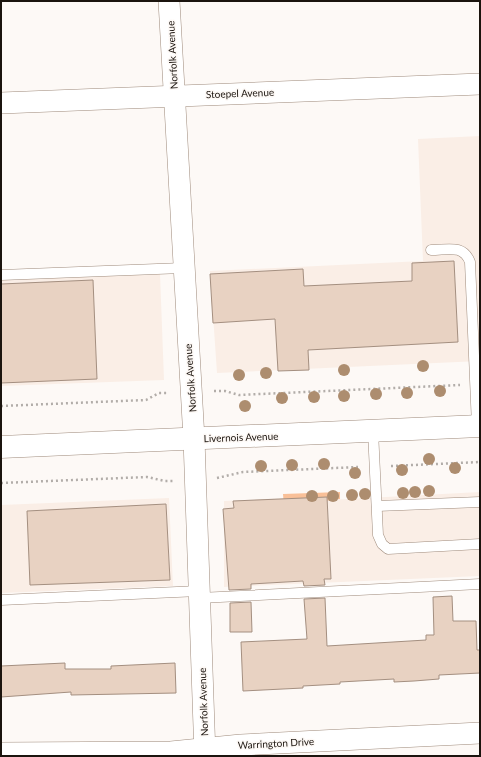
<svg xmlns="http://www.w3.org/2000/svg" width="481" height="757" viewBox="0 0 481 757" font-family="Lato,sans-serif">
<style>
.built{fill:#faeee6}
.green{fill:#f9c098}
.building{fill:#e8d2c2;stroke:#a48f80}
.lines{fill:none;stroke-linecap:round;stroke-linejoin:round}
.lane-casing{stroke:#9f8b7c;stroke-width:11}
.street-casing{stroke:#9f8b7c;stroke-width:22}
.secondary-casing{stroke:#9f8b7c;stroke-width:23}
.path{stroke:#b2ada9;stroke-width:2.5;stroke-dasharray:2 3;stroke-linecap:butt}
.lane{stroke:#fff;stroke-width:10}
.street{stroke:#fff;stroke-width:21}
.secondary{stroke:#fff;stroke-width:22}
.tree{fill:#ad8d6f}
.labels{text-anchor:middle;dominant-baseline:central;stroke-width:3;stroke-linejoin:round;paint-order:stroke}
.street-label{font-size:10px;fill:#1b140e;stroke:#fdf9f6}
</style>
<rect width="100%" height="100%" fill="#fdf9f6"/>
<!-- built -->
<g class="built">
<polygon points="480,136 480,361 217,373 210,271 423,261 418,139"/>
<polygon points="160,274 164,380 1,386 1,280"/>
<polygon points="480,492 480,576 224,587 224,501 328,496 329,500"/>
<polygon points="169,498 173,586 1,593 1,505"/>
</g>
<!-- green -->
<polygon class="green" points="340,492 340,499 284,506 283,494"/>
<!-- building -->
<g class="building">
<polygon points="454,261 458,342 308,350 309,370 278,371 275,319 213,323 210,274 303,269 304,286 412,281 412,263"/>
<polygon points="93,280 97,379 1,383 1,284"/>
<polygon points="327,497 331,579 324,579 325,585 304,586 303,581 251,584 251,589 229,590 223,509 234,508 233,501"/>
<polygon points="166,504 170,580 30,585 27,511"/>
<polygon points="452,596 453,621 476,621 477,650 480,650 480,673 439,675 439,679 414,681 394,682 394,679 340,682 340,684 303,686 303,688 243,691 241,642 307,639 304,599 325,598 327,646 426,640 426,635 434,635 433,597"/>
<polygon points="251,602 252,632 230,632 230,603"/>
<polygon points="65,663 65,669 111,669 111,666 175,663 176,693 71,695 71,692 1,697 1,666"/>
</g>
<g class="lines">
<defs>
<g id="lane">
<path d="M431 250C448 250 463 244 470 262L477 426"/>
<polyline points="1,275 183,268"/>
<polyline points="373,431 378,535 382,544 388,549 480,544"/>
<polyline points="377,506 480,502"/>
<polyline points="199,598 480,584"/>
<polyline points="1,600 199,591"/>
</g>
<g id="street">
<polyline points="169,1 194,439 205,756"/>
<polyline points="1,103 480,84"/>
<polyline points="1,753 171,752 241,745 480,733"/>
</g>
<polyline id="secondary" points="1,447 480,426"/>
</defs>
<!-- lane casing -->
<use href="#lane" class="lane-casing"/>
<!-- street casing -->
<use href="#street" class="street-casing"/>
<!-- secondary casing -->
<use href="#secondary" class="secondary-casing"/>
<!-- path -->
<g class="path">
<polyline points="214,391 225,391 239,395 460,385"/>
<polyline points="1,406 146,400 159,393 169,393"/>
<polyline points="391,466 480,462"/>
<polyline points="217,478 243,472 358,467"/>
<polyline points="1,483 147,477 165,481 175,481"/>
</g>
<!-- lane -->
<use href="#lane" class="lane"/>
<!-- street -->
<use href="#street" class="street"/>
<!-- secondary -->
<use href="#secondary" class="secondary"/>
</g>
<!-- trees -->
<g class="tree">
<circle cx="423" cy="366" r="6"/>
<circle cx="344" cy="370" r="6"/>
<circle cx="266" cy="373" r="6"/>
<circle cx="239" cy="375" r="6"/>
<circle cx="440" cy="391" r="6"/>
<circle cx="407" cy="393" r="6"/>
<circle cx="376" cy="394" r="6"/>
<circle cx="344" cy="396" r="6"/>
<circle cx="314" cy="397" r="6"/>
<circle cx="282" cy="398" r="6"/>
<circle cx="245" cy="406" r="6"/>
<circle cx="429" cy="459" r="6"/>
<circle cx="324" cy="464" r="6"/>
<circle cx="292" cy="465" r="6"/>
<circle cx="261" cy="466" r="6"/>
<circle cx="455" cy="468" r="6"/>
<circle cx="402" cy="470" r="6"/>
<circle cx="355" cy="473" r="6"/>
<circle cx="429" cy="491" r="6"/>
<circle cx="415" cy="492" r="6"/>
<circle cx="403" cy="493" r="6"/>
<circle cx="365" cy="494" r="6"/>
<circle cx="352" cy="495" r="6"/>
<circle cx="312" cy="496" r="6"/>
<circle cx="333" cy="496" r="6"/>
</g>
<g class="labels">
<!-- street labels -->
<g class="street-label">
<text transform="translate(172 55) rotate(-93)">Norfolk Avenue</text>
<text transform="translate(240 93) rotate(-2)">Stoepel Avenue</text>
<text transform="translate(190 378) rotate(-94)">Norfolk Avenue</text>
<text transform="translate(241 437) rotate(-2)">Livernois Avenue</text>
<text transform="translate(203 702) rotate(-92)">Norfolk Avenue</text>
<text transform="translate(276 743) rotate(-3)">Warrington Drive</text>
</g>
</g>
<!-- border -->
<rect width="481" height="757" fill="none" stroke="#1b140e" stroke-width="4"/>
</svg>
